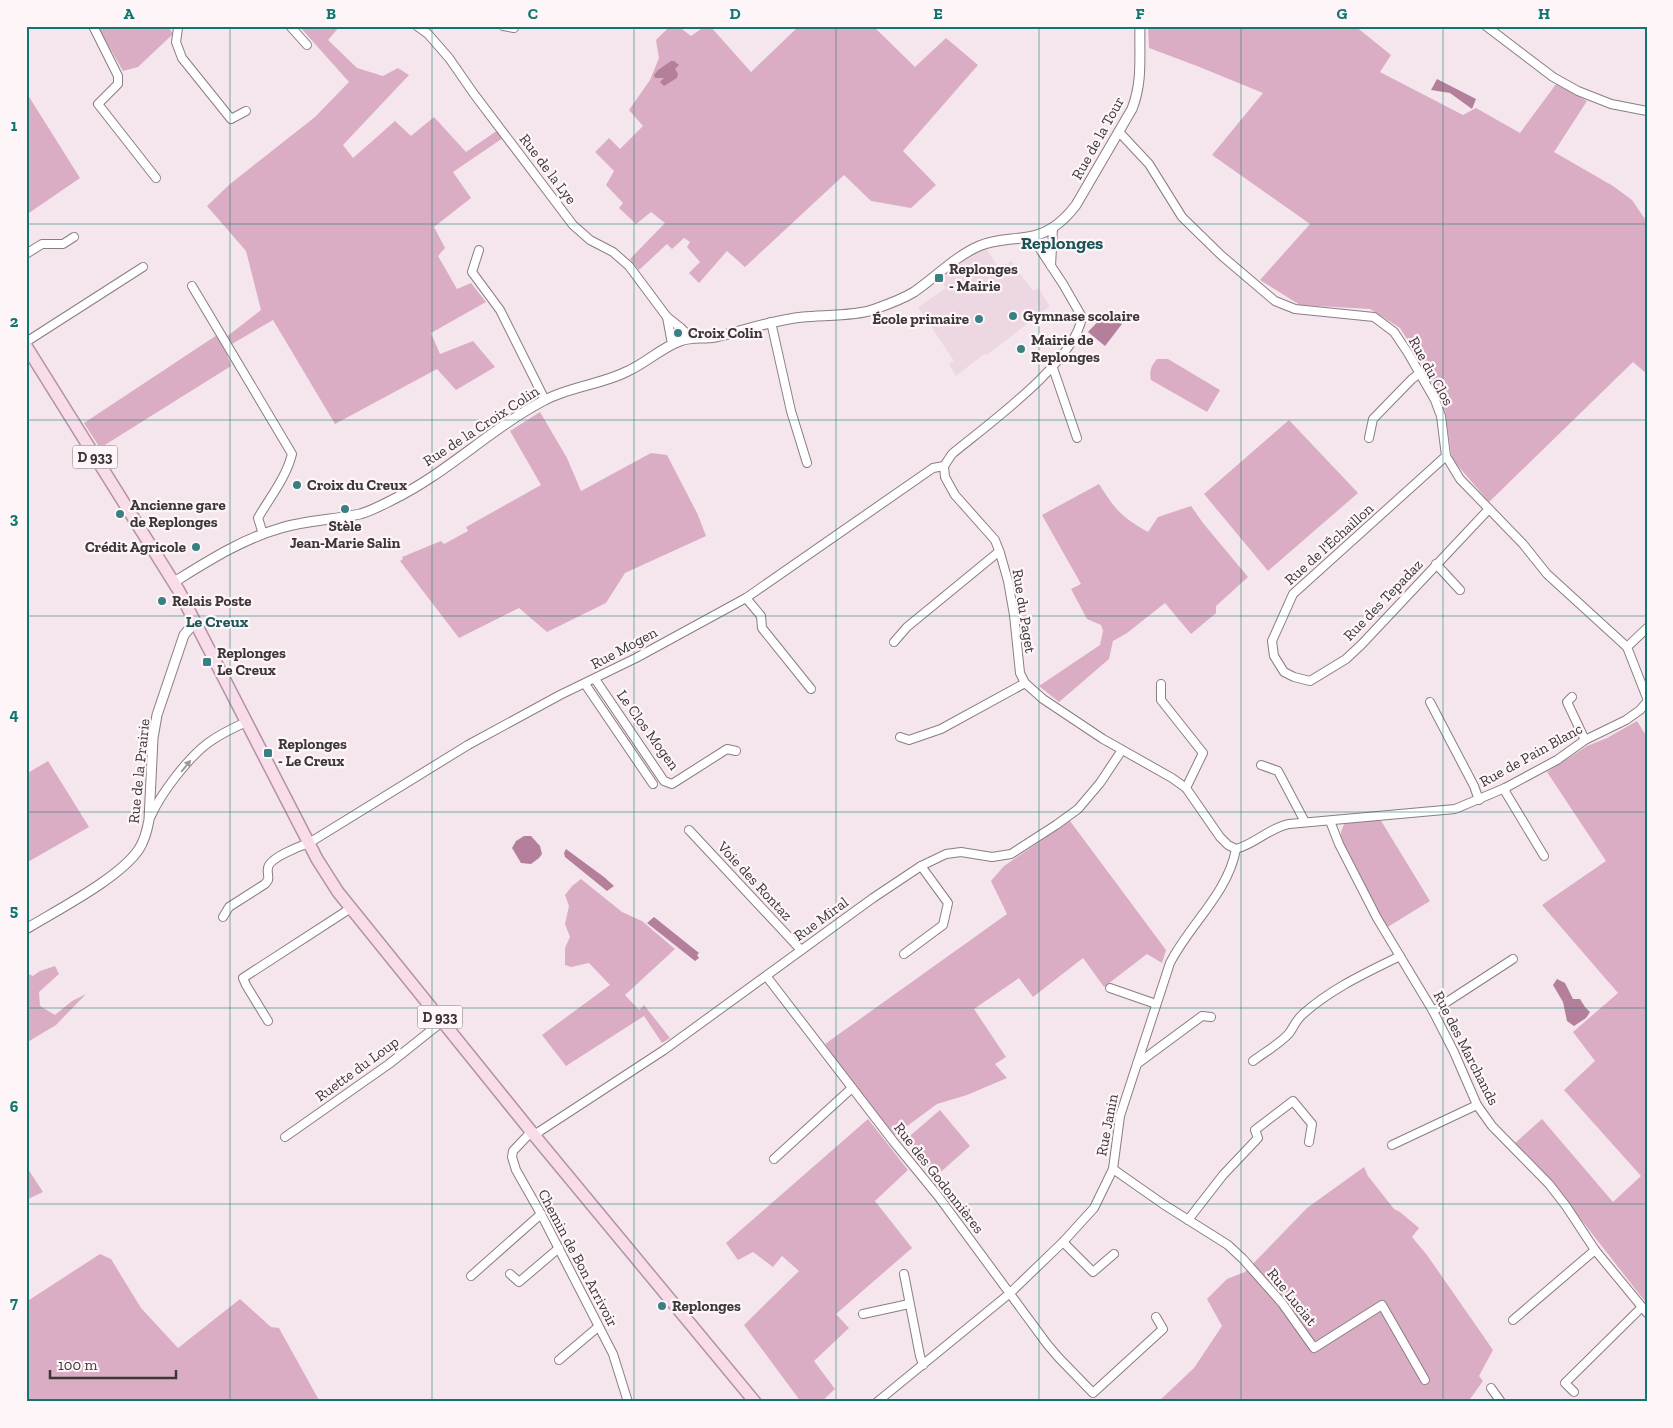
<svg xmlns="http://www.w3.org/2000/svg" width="1673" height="1428" viewBox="0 0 1673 1428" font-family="'Zilla Slab',serif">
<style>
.built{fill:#ecd7e2}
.green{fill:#dbadc4}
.water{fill:#b47f9a}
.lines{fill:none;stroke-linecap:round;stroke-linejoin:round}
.minor-casing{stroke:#8a7d83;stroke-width:10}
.tertiary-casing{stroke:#8a7d83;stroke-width:11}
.primary-casing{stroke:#b393a2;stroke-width:14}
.minor{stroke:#fff;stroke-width:8}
.tertiary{stroke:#fff;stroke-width:9}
.primary{stroke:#f8dce9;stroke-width:11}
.oneway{fill:#9d9a9c}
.grid{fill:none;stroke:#0f766e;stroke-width:1;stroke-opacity:0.55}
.poi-dot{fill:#388183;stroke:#fef5f9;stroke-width:2}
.labels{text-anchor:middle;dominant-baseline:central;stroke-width:4.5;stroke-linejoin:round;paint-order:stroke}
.shield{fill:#fef5f9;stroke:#766f72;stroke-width:1}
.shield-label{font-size:14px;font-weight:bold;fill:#3b3638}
.street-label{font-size:15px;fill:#3b3638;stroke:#fef5f9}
.poi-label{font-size:15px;font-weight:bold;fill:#3b3638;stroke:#fef5f9;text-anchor:start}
.neighbourhood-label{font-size:16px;font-weight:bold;fill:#195557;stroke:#fef5f9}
.quarter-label{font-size:18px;font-weight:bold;fill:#195557;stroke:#fef5f9}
.neatline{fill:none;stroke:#0f766e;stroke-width:2}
.grid-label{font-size:16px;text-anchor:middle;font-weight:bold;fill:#0f766e}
</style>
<rect width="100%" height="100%" fill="#f5e6ed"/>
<!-- built -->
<polygon class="built" points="986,248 998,267 1004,264 1005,265 1011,261 1033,291 1038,288 1050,306 987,355 984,354 956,376 949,364 954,361 918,307 946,288 939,279 954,266 967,257"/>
<!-- green -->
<g class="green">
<polygon points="97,26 168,26 173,34 138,67 123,71"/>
<polygon points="299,26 340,26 328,40 357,68 383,76 398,68 409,75 343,145 353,158 395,121 411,136 434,117 466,152 498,130 503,138 453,172 471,198 434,227 445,248 438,256 457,289 471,283 486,302 431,333 440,354 473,341 495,367 456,390 437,369 335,424 273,320 225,348 231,366 100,448 84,423 217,335 221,341 261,310 246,251 207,206 230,184 315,117 349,82"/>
<polygon points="670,26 678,26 691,36 705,26 710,26 751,72 799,26 873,26 915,67 946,38 978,65 903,151 936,185 911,208 871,201 844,175 745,267 727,251 699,283 689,273 700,262 687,247 690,242 684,238 672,249 667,244 639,270 630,259 665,223 651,212 636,224 619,208 623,203 606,185 614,171 595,152 609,138 620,149 643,126 629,110 650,80 659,58 656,40"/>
<polygon points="1148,26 1183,26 1190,29 1193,26 1355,26 1391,55 1380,72 1463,115 1476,108 1520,133 1556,84 1587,101 1554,152 1613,186 1632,200 1647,222 1647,374 1633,362 1489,502 1452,459 1445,411 1419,358 1400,328 1370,309 1300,305 1260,280 1310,224 1212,155 1263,93 1197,66 1149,48"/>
<polygon points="26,92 80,178 26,215"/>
<path d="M1157 359H1168L1220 390 1207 412 1151 380C1149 371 1151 366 1157 359Z"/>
<polygon points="540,412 567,458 581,491 651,453 667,455 698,515 706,536 625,573 606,603 547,632 519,608 459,638 400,561 403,559 402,557 441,541 444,544 468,531 466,527 541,485 510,431"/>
<polygon points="1289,420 1358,493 1268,571 1204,494"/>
<path d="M1099 484C1115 509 1121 517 1148 532L1158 517 1191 506 1203 523 1248 577 1216 606V613L1191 634 1165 603 1127 633 1113 641 1109 659 1059 702 1039 686 1100 645 1103 631 1101 625 1087 619 1071 589 1081 584 1042 515Z"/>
<polygon points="1637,721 1647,737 1647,1304 1572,1208 1514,1144 1542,1119 1613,1202 1641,1176 1564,1090 1595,1061 1573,1032 1618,993 1542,905 1606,861 1547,772 1587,746 1607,738"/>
<polygon points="48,761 89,827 26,863 26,774"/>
<polygon points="1380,819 1430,901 1386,928 1341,839 1341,832 1344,824"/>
<polygon points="1070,821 1166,950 1162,963 1147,954 1104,987 1083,958 1033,997 1019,978 974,1009 1006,1057 995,1064 1007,1078 967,1095 937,1104 895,1135 869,1106 825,1044 1007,914 991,881 1004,866"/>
<polygon points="581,879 622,912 642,921 675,949 625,995 639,1010 644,1005 670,1038 662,1043 644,1016 566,1066 542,1035 610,985 589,963 571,967 565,965 565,948 570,937 565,924 569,906 565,895 572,886"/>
<polygon points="55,966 59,974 39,992 40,1006 55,1015 72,1001 86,994 56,1025 26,1043 26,973 33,976 40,971"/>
<polygon points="940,1110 970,1146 935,1177 904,1141"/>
<polygon points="868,1119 908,1170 875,1201 912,1248 836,1314 849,1328 814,1361 835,1389 821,1402 801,1402 744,1325 799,1271 782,1256 773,1267 753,1252 738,1260 726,1243"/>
<polygon points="26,1166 43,1192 26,1200"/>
<polygon points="1364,1167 1368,1176 1394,1209 1400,1212 1419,1228 1412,1237 1427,1255 1493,1350 1479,1376 1483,1381 1468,1402 1158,1402 1194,1368 1222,1326 1207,1299 1227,1279 1245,1272 1307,1208"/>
<polygon points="100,1254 111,1259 141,1308 178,1348 240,1299 271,1327 279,1328 320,1402 26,1402 26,1302"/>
</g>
<!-- water -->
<g class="water">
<polygon points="671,61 674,61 679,65 675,69 678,74 677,78 664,86 660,82 664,78 655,78 654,75 658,70"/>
<polygon points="1437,79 1476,99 1472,109 1450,93 1431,90"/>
<polygon points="1105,314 1122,324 1105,346 1088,332"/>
<polygon points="524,836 531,836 540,846 542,854 539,858 531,864 521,863 512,848 516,841"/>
<polygon points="566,849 604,877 614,886 607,891 565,857 564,853"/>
<polygon points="654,917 699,953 697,955 699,958 695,961 647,923"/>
<polygon points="1557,979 1565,983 1573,999 1580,999 1585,1007 1590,1012 1586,1018 1574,1026 1567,1021 1563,1002 1553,985"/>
</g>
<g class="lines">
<defs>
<g id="minor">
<polyline points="93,26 118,76 118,84 98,104 156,178"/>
<polyline points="177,26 178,28 176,42 182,58 231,119 246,111"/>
<polyline points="290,26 307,45"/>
<polyline points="417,26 428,34 449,58 474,94 573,225 590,240 613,252 629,266 667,317 681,328 686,333 688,339"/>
<polyline points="503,26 514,28"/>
<polyline points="1486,26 1553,77 1578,91 1611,104 1647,111"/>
<polyline points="1120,133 1149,164 1182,217 1222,256 1275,301 1295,309 1374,317 1394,332 1408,353 1435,400 1441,416 1446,456 1460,479 1523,544 1547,574 1627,647"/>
<path d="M1032 237 1063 284 1082 317C1075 362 987 425 952 454L944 466 945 477 955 495 995 540 1000 553 1008 581 1014 615 1020 673 1025 683 1043 699 1103 739 1172 778 1186 788 1220 837 1228 845 1236 849"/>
<polyline points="479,250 472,272 500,310 545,400"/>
<polyline points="26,254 42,244 63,244 74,237"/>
<polyline points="1051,266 1053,228"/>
<path d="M192 286 292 454C286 478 270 497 258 518L263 534"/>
<polyline points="667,317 672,344"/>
<polyline points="771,322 791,411 807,463"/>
<polyline points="26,342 143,267"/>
<polyline points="1053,368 1077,438"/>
<polyline points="1369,438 1373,419 1412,379 1420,373"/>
<polyline points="1446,456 1293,594 1272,641 1274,656 1284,672 1294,677 1310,681 1346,659 1362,644 1488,510"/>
<polyline points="1436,564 1460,590"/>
<polyline points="746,598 761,616 762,628 811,689"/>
<polyline points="1647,628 1627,647 1647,698"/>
<polyline points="894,642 907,627 996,554 1000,553"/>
<polyline points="595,679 664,781 672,784 727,749 736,751"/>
<polyline points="585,684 653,784"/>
<polyline points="1161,684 1161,700 1203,753 1186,788"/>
<polyline points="1572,697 1567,702 1585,740"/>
<polyline points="1430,702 1474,786 1479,800"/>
<polyline points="900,737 909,740 941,729 1025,683"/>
<polyline points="1261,765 1278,771 1305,822"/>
<polyline points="1505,788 1506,793 1544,856"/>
<path d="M151 816C161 793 188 758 208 743 220 734 233 728 246 722"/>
<polyline points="1330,821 1339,844 1377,918 1433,1011 1454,1052 1477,1105 1492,1126 1549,1184 1566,1206 1595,1250 1647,1313"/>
<polyline points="689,830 801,950"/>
<path d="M223 917 229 907 265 884 268 880C269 876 267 873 268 868 269 858 300 846 309 843L468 745 560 695 636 658 746 598 933 468 944 466"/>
<polyline points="904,954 943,925 948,903 921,866"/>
<polyline points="767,977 893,1141 938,1196 1047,1344 1059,1358 1093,1393 1163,1329 1156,1317"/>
<polyline points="1110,988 1156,1004"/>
<polyline points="1433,1011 1513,959"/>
<polyline points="268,1021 246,985 243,978 351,908"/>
<path d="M1253 1061C1262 1054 1284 1041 1290 1032 1294 1026 1297 1019 1303 1014 1332 988 1366 973 1400 956"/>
<polyline points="1137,1064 1202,1016 1211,1017"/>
<polyline points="531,1132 513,1151 512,1157 516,1170 541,1214 613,1354 628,1402"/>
<polyline points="534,1135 664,1050 873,898 921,866 946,854 961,852 992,857 1011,854 1056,825 1078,809 1100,783 1122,750"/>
<polyline points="285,1137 389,1064 443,1021"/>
<polyline points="1392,1145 1477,1105"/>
<polyline points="774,1159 852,1088"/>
<polyline points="1113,1169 1163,1204 1228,1245 1243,1259 1282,1303 1314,1348 1382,1305 1425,1380"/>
<polyline points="1188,1220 1223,1175 1258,1138 1255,1130 1293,1101 1312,1124 1309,1142"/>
<polyline points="1063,1242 1093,1272 1114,1254"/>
<polyline points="510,1274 519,1282 559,1248"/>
<polyline points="904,1274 920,1356 923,1365"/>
<polyline points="471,1276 541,1214"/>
<polyline points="863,1314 909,1304"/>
<polyline points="1513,1320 1595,1250"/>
<polyline points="559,1360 598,1327"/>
<polyline points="1491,1388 1501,1402"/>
<polyline points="1574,1392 1565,1383 1642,1307"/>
<path d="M877 1402 1009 1294 1063 1242 1094 1208 1113 1169 1120 1116 1170 963C1190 924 1228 893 1236 849 1255 844 1269 828 1289 824L1455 809 1505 788 1557 760 1585 740 1626 720 1640 710 1647 702"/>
</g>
<g id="tertiary">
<path d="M174 582C208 561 242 539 281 528 307 520 334 520 360 514 371 511 382 505 392 500 446 474 490 429 543 401 570 386 601 385 628 371 646 363 661 348 680 341 691 337 703 339 715 337 744 331 772 320 803 317 821 315 856 316 872 310 886 305 901 300 914 292 936 277 954 257 979 246 995 239 1011 240 1028 237 1049 234 1064 221 1076 205L1132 109C1143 81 1139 56 1140 26"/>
<path d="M26 929C57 910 120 878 139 849 145 840 147 831 149 820L153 738 157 715 184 635 194 623"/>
</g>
<polyline id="primary" points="26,346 179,591 317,859 338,892 534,1135 755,1402"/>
</defs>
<!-- minor casing -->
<use href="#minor" class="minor-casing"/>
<!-- tertiary casing -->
<use href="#tertiary" class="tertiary-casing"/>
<!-- primary casing -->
<use href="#primary" class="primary-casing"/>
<!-- minor -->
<use href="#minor" class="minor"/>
<!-- tertiary -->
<use href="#tertiary" class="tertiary"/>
<!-- primary -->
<use href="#primary" class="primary"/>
</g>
<!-- one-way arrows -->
<defs><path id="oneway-solid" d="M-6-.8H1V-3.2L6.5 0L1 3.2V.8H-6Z" transform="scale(1.25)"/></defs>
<use class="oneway" href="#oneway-solid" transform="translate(186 766) rotate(-51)"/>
<!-- grid -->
<path class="grid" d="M230 26V1402M432 26V1402M634 26V1402M836 26V1402M1039 26V1402M1241 26V1402M1443 26V1402M26 224H1647M26 420H1647M26 616H1647M26 812H1647M26 1008H1647M26 1204H1647"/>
<!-- markers -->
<g class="poi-dot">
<rect x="934" y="273" width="10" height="10" rx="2.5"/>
<circle cx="1013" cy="316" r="5"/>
<circle cx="979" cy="319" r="5"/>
<circle cx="678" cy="333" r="5"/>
<circle cx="1021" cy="349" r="5"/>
<circle cx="297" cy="485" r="5"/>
<circle cx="345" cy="509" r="5"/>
<circle cx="120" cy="514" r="5"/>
<circle cx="196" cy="547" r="5"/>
<circle cx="162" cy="601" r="5"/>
<rect x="202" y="657" width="10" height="10" rx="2.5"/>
<rect x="263" y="748" width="10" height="10" rx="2.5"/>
<circle cx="662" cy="1306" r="5"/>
</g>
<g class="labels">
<!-- shield labels -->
<g class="shield">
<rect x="72.5" y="445.5" width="45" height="23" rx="4"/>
<rect x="417.5" y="1005.5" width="45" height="23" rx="4"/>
</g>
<g class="shield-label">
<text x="95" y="457">D 933</text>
<text x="440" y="1017">D 933</text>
</g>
<!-- street labels -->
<g class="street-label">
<text transform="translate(1098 138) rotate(-61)">Rue de la Tour</text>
<text transform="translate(548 169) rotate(53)">Rue de la Lye</text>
<text transform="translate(1431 371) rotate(61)">Rue du Clos</text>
<text transform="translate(481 426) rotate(-33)">Rue de la Croix Colin</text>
<text transform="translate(1329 544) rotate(-42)">Rue de l'Échaillon</text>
<text transform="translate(1383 600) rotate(-46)">Rue des Tepadaz</text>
<text transform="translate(1024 611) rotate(81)">Rue du Paget</text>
<text transform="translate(624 648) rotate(-28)">Rue Mogen</text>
<text transform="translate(648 730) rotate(54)">Le Clos Mogen</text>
<text transform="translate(1531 755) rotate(-29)">Rue de Pain Blanc</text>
<text transform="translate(139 771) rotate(-84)">Rue de la Prairie</text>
<text transform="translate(755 881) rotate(47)">Voie des Rontaz</text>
<text transform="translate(821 919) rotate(-36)">Rue Miral</text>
<text transform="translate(1466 1048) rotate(63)">Rue des Marchands</text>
<text transform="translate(357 1069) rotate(-36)">Ruette du Loup</text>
<text transform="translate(1107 1125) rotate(-79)">Rue Janin</text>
<text transform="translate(939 1178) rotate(52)">Rue des Godonnières</text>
<text transform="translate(578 1258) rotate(62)">Chemin de Bon Arrivoir</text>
<text transform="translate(1292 1297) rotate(51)">Rue Luciat</text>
</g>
<!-- poi labels -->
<g class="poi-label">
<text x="949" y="269">Replonges<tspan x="949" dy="17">- Mairie</tspan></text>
<text x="1023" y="316">Gymnase scolaire</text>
<text x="969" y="319" text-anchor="end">École primaire</text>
<text x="688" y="333">Croix Colin</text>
<text x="1031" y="340">Mairie de<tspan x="1031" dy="17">Replonges</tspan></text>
<text x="307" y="485">Croix du Creux</text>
<text x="130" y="505">Ancienne gare<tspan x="130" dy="17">de Replonges</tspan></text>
<text x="345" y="526" text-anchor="middle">Stèle<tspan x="345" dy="17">Jean-Marie Salin</tspan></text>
<text x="186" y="547" text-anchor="end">Crédit Agricole</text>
<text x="172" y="601">Relais Poste</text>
<text x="217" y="653">Replonges<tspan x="217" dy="17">Le Creux</tspan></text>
<text x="278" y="744">Replonges<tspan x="278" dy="17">- Le Creux</tspan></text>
<text x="672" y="1306">Replonges</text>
</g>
<!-- neighbourhood labels -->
<g class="neighbourhood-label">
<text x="217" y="621">Le Creux</text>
</g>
<!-- quarter labels -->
<g class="quarter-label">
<text x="1062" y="243">Replonges</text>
</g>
</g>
<!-- border -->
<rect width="1673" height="1428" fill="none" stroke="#fef5f9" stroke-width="55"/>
<!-- scale -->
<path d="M50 1370v8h126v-8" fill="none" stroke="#3b3638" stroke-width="2.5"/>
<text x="58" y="1370" font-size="15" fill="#3b3638" stroke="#fef5f9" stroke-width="4" paint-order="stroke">100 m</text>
<rect x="28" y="28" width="1618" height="1372" class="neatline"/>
<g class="grid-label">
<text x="129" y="19">A</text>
<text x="331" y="19">B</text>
<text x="533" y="19">C</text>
<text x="735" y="19">D</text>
<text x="938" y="19">E</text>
<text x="1140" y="19">F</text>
<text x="1342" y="19">G</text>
<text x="1544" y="19">H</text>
<text x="14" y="131">1</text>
<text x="14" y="327">2</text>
<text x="14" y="524">3</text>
<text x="14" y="720">4</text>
<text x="14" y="916">5</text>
<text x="14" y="1112">6</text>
<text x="14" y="1308">7</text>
</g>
</svg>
